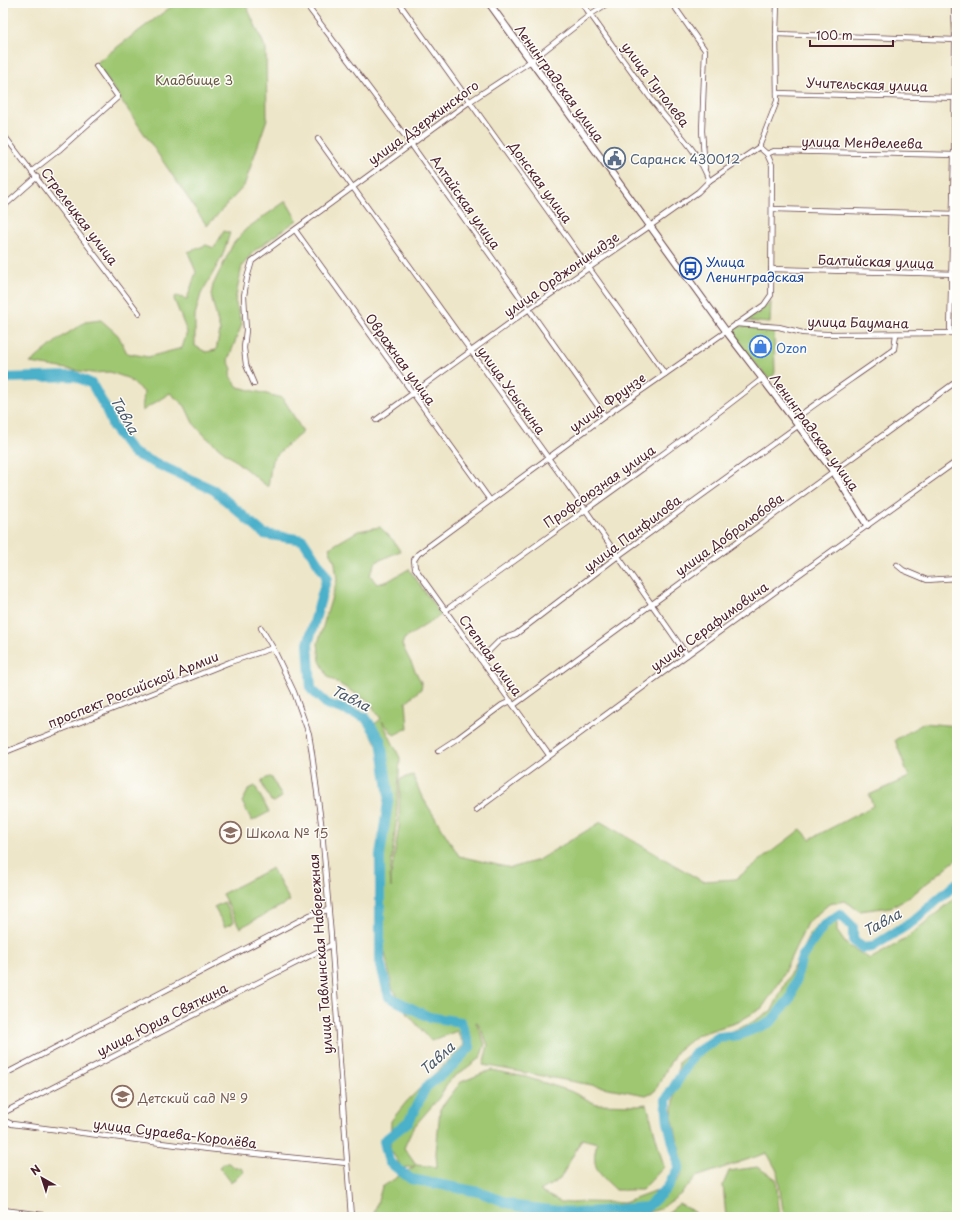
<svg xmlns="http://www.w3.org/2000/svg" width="960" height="1220" viewBox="0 0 960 1220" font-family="'Playpen Sans',sans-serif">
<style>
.green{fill:#9fc772;stroke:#74734e}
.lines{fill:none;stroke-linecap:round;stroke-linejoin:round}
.river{stroke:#4bb0ca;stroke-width:10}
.minor-casing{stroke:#633d43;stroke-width:6}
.tertiary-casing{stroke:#633d43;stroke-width:8}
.minor{stroke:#fff;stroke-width:4.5}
.tertiary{stroke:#fff;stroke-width:6}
.labels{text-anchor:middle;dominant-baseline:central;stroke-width:3;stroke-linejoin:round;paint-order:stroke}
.park-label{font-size:13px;fill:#685a44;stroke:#fdfcf7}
.street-label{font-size:13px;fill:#4a1f2b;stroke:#fdfcf7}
.service-label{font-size:13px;fill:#4e5e75;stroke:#fdfcf7;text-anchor:start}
.transit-label{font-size:13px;fill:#164399;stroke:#fdfcf7;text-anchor:start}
.shop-label{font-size:13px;fill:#366cbe;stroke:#fdfcf7;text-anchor:start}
.education-label{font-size:13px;fill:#785e54;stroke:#fdfcf7;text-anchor:start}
.water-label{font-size:14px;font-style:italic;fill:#4a596b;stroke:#fdfcf7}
</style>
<rect width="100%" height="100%" fill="#fdfcf7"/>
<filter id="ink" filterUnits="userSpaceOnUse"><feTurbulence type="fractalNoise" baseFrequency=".025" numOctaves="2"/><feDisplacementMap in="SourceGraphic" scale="8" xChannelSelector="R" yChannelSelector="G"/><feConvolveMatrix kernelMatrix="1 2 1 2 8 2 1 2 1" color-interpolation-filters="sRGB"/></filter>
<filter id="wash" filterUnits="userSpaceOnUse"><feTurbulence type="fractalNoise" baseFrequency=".012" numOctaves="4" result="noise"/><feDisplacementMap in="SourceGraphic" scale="16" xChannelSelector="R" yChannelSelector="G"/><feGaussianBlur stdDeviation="0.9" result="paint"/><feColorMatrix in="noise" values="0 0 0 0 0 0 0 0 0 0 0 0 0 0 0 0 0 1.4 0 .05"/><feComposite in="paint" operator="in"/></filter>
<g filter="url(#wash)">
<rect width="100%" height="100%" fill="#eee6c9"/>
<!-- green -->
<g class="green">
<polygon points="176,3 245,3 266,49 267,119 244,186 207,226 96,63"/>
<polygon points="286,201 297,220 254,251 242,266 235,301 242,324 228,360 232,369 230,376 238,387 283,398 303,432 288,444 272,460 268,487 207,438 193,423 185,406 170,393 142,411 144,392 127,378 110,372 92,373 30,363 59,339 85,322 101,320 118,335 127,353 148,357 182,348 187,332 174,299 176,296 187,299 196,272 188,252 206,245 214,248 224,231 230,233 222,257 201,294 195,315 195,346 206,352 216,350 220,331 211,295 213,285 233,244 246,229"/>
<polygon points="771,302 770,323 744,321 758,313"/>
<path d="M740 326 771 328 774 330 775 372 774 375 768 378C759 367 734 343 734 329Z"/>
<path d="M380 527 393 540 400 551 376 562 370 575 377 584 388 581 409 569 441 615 404 639 402 645 422 684 421 689 406 702 408 728 394 735 382 721 400 758 396 825 390 874 391 888V876L399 826 400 779 413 775 421 795 459 856 511 868 538 860 601 822 702 881 736 879 801 829 810 839 873 806 869 795 909 777 895 740 924 723 957 726V859L912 895 891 907 859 911 845 901 829 904 807 923 779 983 762 1008 738 1022 697 1035 676 1052 655 1091 646 1095 483 1065 488 1045 478 1023 476 1022 485 1044 480 1058 450 1080 438 1099 413 1128 404 1148 416 1165 437 1167 436 1153 440 1109 461 1082 491 1070 526 1077 570 1091 596 1104 638 1105 647 1104 664 1167 642 1190H616C599 1173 590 1169 597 1143L582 1139 560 1179 540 1191 561 1202 571 1203 585 1202 624 1203 651 1193 670 1188 681 1176V1155L672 1116 679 1062 703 1043 749 1024 772 1010 811 932 826 918 837 919V931L846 944 870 959 904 940 954 899H957V1217H784L777 1171 767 1153 696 1177 681 1194 660 1209 637 1216 593 1217 549 1213 547 1206 520 1214 521 1217H373L382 1187 415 1166 402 1168 390 1149 391 1121 407 1101 464 1045 457 1031 431 1041 407 1013 392 987 384 948 376 885 385 791 389 765 368 729 381 719 369 702 328 677 320 661 318 643 337 580 335 563 329 548 358 531Z"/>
<polygon points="269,777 272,778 282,797 274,802 271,801 262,784 262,780"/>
<polygon points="255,786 269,812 252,821 242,802 249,789"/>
<polygon points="272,868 290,901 240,928 222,894"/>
<polygon points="224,902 234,922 225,927 214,907"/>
<polygon points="224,1163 229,1163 233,1167 241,1168 244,1172 231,1182 219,1167"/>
<polygon points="757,1167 776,1179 780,1217 726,1217 723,1185 729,1171"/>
<polygon points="679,1204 695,1212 696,1217 662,1217"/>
</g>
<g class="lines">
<!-- river -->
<polyline class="river" points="3,378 75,376 92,384 106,409 113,427 133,453 214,490 264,534 303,540 327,577 308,644 311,689 327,704 365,717 381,741 389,796 380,856 380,962 389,997 429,1017 461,1022 470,1047 452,1066 426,1087 409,1121 384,1141 389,1162 411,1179 479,1192 516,1206 577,1213 647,1207 667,1188 679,1167 668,1122 666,1100 694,1054 719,1037 739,1035 771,1022 791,997 802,957 824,925 840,914 853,927 853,940 863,948 872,947 912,922 957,883"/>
</g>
</g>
<g filter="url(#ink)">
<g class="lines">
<defs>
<g id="minor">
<polyline points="305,3 411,144 605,416"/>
<polyline points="399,3 665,374"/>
<path d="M582 3C607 37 630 71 655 104 674 129 699 151 709 181"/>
<polyline points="672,3 705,50 702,131 705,168"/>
<polyline points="776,34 957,40"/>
<polyline points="777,93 957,98"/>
<polyline points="3,134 139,313"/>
<polyline points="318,139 585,509 687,655"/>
<polyline points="767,154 774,151 956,155"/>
<polyline points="32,171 59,150 118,97 96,66"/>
<polyline points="3,207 37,177"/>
<polyline points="772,209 957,214"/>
<polyline points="295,230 490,500"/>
<polyline points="771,269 957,274"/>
<polyline points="736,324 779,327 803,333 827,334 957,333"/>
<polyline points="950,333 954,154 955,40 954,3"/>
<polyline points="254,384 246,365 244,348 246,330 244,296 247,278 252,261 469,102 531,61 591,14 608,3"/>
<path d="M795 419C827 395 861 373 894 349L896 334"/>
<polyline points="376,420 529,309 650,226 698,192 709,181 759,147"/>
<polyline points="897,565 903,570 927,580 957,578"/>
<path d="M446 610C552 533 660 459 763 378"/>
<polyline points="261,628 273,648 294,692 309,734 312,754 322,830 331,936 351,1217"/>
<polyline points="480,659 485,655 500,640 516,634 618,556 799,425"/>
<polyline points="514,705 957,381"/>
<polyline points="438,751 458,738 502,705 511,701"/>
<polyline points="3,753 230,662 273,648"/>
<polyline points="549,755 415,568 414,560 418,554 605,416 764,305 771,295 772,165 767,154 759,147 777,101 776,34 777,3"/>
<polyline points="476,810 687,655 957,461"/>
<polyline points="3,1075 310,915 328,910"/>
<polyline points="3,1113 331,945"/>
<polyline points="3,1120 12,1124 208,1149 346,1163"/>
<polyline points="3,1210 60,1217"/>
</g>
<polyline id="tertiary" points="489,3 726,331 833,471 867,525"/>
</defs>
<!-- minor casing -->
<use href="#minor" class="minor-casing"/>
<!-- tertiary casing -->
<use href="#tertiary" class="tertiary-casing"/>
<!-- minor -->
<use href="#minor" class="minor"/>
<!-- tertiary -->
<use href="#tertiary" class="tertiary"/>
</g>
</g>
<!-- icons -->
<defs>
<symbol id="civic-ring" viewBox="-11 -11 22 22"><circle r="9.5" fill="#fdfcf7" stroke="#5c6f8a" stroke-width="1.5"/><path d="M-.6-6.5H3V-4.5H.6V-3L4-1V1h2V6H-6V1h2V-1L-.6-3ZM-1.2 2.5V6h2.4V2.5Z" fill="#5c6f8a"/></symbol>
<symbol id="bus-ring" viewBox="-11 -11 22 22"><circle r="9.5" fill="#fdfcf7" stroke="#1a4fb4" stroke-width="1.5"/><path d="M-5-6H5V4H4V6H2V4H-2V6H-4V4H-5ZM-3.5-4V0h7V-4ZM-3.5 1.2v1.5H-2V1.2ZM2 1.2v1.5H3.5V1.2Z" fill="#1a4fb4"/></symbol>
<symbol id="shop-ring" viewBox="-11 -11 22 22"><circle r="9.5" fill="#fdfcf7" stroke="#3f7fe0" stroke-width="1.5"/><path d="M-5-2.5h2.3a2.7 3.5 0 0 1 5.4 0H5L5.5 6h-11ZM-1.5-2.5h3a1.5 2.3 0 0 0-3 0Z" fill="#3f7fe0"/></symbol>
<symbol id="school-ring" viewBox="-11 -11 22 22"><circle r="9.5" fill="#fdfcf7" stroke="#8d6e63" stroke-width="1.5"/><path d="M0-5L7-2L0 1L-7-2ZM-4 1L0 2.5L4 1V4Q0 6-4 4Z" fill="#8d6e63"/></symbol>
</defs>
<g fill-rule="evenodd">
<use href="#civic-ring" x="602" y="146" width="25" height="25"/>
<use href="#bus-ring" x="678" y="256" width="25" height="25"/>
<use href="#shop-ring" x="748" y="334" width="25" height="25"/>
<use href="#school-ring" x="218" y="820" width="25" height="25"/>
<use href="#school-ring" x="110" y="1084" width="25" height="25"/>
</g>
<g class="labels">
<!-- park labels -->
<g class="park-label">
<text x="194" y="79">Кладбище 3</text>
</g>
<!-- street labels -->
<g class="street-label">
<text transform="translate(560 83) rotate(54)">Ленинградская улица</text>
<text transform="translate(656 84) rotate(53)">улица Туполева</text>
<text transform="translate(867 84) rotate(2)">Учительская улица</text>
<text transform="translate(423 122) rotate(-36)">улица Дзержинского</text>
<text transform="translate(862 142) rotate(1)">улица Менделеева</text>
<text transform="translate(541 182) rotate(54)">Донская улица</text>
<text transform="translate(466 202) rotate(55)">Алтайская улица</text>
<text transform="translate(80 216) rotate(53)">Стрелецкая улица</text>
<text transform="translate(876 261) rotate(2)">Балтийская улица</text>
<text transform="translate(561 274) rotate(-35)">улица Орджоникидзе</text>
<text transform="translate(858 322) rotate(1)">улица Баумана</text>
<text transform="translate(401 359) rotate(54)">Овражная улица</text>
<text transform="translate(512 390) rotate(54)">улица Усыскина</text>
<text transform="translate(607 402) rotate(-36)">улица Фрунзе</text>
<text transform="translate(815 432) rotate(54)">Ленинградская улица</text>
<text transform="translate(599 486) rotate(-35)">Профсоюзная улица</text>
<text transform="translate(632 533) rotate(-37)">улица Панфилова</text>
<text transform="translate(729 534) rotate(-36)">улица Добролюбова</text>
<text transform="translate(709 626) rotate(-36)">улица Серафимовича</text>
<text transform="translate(491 655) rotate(54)">Степная улица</text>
<text transform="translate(133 689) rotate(-22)">проспект Российской Армии</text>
<text transform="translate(320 954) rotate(-94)">улица Тавлинская Набережная</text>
<text transform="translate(162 1019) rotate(-27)">улица Юрия Святкина</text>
<text transform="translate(175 1133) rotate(7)">улица Сураева-Королёва</text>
</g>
<!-- service labels -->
<g class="service-label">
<text x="630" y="158">Саранск 430012</text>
</g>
<!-- transit labels -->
<g class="transit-label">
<text x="706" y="261">Улица<tspan x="706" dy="15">Ленинградская</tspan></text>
</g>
<!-- shop labels -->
<g class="shop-label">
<text x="776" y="347">Ozon</text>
</g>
<!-- education labels -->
<g class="education-label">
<text x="246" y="832">Школа № 15</text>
<text x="138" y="1097">Детский сад № 9</text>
</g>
<!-- water labels -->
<g class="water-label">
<text transform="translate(125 415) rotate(60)">Тавла</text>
<text transform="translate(351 698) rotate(26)">Тавла</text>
<text transform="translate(882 922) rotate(-29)">Тавла</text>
<text transform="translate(437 1058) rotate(-42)">Тавла</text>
</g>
</g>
<!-- margin -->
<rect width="960" height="1220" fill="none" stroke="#fdfcf7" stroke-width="16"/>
<!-- north arrow -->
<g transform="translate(42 1178) rotate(321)" stroke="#fdfcf7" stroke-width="3" paint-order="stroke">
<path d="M0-3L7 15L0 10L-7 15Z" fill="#4a1f2b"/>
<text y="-6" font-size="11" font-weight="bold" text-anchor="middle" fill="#4a1f2b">N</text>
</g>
<!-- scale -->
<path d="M810 40v6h83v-6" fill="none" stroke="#4a1f2b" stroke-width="2"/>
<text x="816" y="40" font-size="12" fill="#4a1f2b" stroke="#fdfcf7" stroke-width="3" paint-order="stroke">100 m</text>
</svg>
